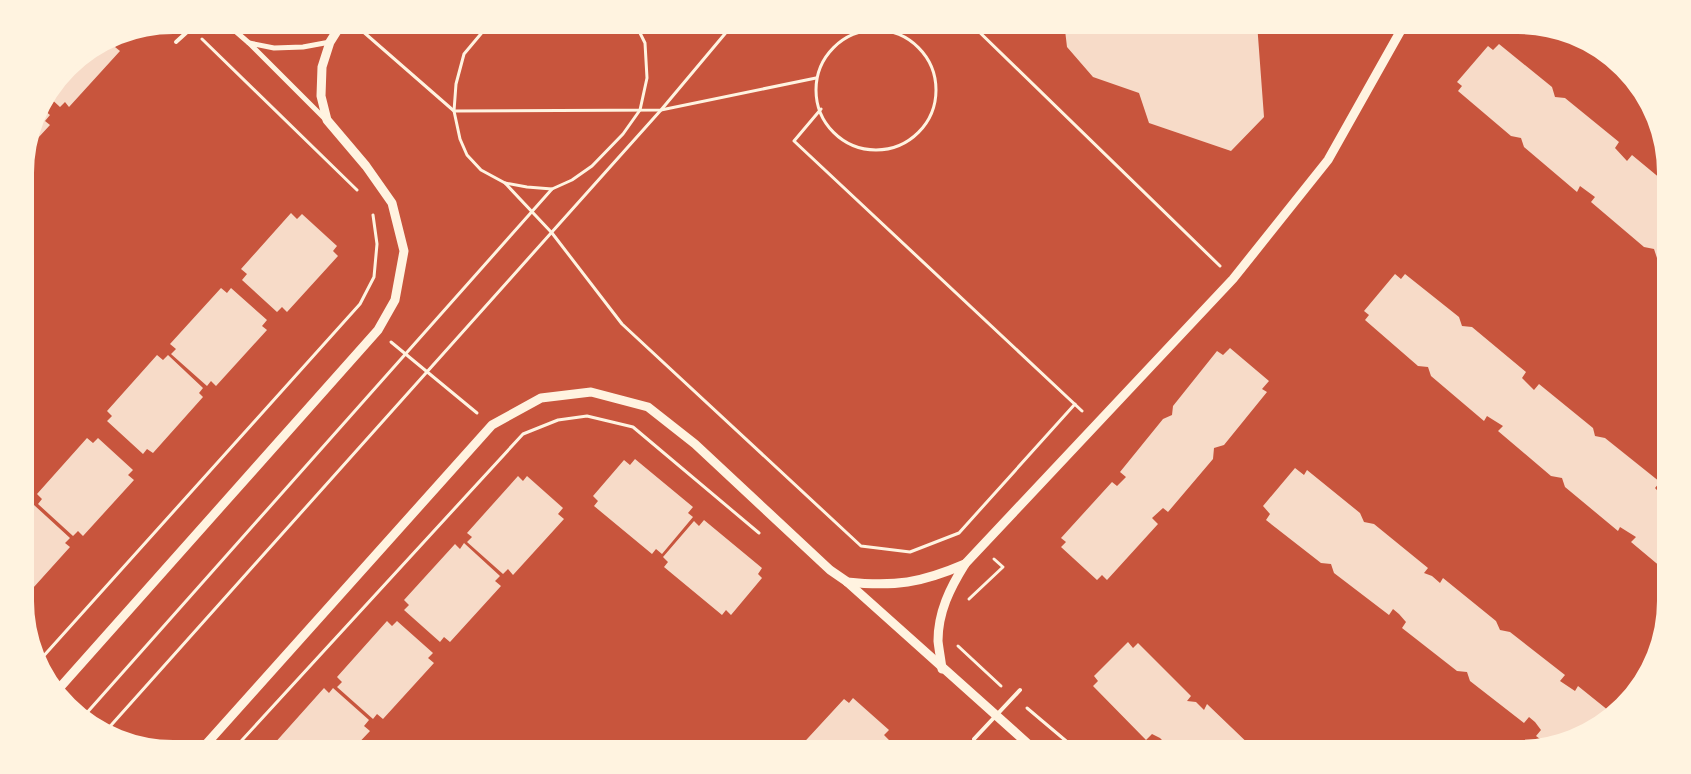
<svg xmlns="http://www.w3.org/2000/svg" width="1691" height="774" viewBox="0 0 1691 774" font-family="Inter,sans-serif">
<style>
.building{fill:#f7dbc8}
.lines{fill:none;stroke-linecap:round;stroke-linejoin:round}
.path{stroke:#fff3e0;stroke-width:3}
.service{stroke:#fff3e0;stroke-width:4}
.minor{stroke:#fff3e0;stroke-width:5}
.tertiary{stroke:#fff3e0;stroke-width:9}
.rim{fill:none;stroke:#fff3e0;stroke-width:6}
</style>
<rect width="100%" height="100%" fill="#c8553d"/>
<!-- building -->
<g class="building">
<polygon points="1073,23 1257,23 1264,117 1231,151 1149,123 1139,93 1093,77 1067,47 1065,30"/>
<polygon points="114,35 120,41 115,47 120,51 69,107 65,102 60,107 47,95 74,60"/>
<polygon points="1499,44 1552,87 1555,97 1565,98 1619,142 1615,148 1627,161 1632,155 1667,184 1668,266 1657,258 1654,249 1644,247 1591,202 1595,197 1580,186 1577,192 1524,147 1521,138 1511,136 1458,91 1462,86 1457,82 1488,46 1493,50"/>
<polygon points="39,106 50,115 45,121 50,125 26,151"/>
<polygon points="291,213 297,219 302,214 337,246 333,251 338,256 287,312 282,307 277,312 242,280 247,274 241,269"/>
<polygon points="1395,274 1401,279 1405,274 1459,317 1462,326 1472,327 1526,372 1522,378 1534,390 1539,384 1593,428 1595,436 1605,438 1660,482 1655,488 1667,501 1668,500 1668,573 1631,542 1636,537 1620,527 1618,531 1565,487 1562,478 1551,476 1498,431 1503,426 1487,416 1484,421 1431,376 1428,367 1418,366 1365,320 1369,315 1364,311"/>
<polygon points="221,288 227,293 231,288 267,320 262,326 267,330 216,386 211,381 207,386 171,354 176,349 170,344"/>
<polygon points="1230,348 1269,381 1262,389 1267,392 1224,445 1214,448 1213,459 1168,512 1163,508 1152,518 1158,524 1107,580 1102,575 1097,580 1061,547 1066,542 1061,538 1112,482 1117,486 1126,477 1120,472 1163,419 1172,415 1173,406 1217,351 1223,355"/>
<polygon points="157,355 163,360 168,355 203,388 199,393 203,397 153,453 147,449 143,454 107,421 112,416 107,411"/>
<polygon points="87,438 93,443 98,438 133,470 128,475 134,480 83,536 78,531 73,536 38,504 42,499 37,494"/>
<polygon points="635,459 693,507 688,513 693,517 662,554 656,549 652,554 594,506 598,501 593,496 624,460 630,465"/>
<polygon points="1295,468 1304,475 1307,470 1360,513 1364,522 1374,524 1428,568 1424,573 1432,576 1440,583 1443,578 1496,621 1500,630 1510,632 1565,675 1560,681 1575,691 1578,686 1614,715 1602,726 1547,744 1536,736 1541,730 1535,722 1529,717 1524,723 1470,681 1467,672 1457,671 1402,628 1406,622 1399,614 1393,609 1389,615 1334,573 1331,564 1321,563 1266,520 1270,514 1263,506"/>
<polygon points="518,476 523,481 527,476 563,508 558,514 564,519 513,575 508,569 503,574 467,542 472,537 467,533"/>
<polygon points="24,505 29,510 34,505 70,538 65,543 70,547 24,598"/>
<polygon points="704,520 762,568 758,574 762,578 731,615 726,610 722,615 664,567 668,562 663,557 694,521 699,526"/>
<polygon points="464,543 500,576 495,581 501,586 450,642 444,637 440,642 404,610 409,605 404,600 455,544 460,549"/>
<polygon points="387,621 392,626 397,621 433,653 428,658 434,663 383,719 377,714 373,719 337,687 342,682 337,677"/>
<polygon points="1128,642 1133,648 1138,643 1191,696 1187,701 1196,702 1204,710 1207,704 1256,751 1161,751 1167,745 1160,738 1152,734 1146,740 1093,686 1098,681 1094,676"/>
<polygon points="324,688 329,693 333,688 369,720 364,726 370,731 351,751 276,751 278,749 273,745"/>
<polygon points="853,698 889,730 884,735 890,741 880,751 796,751 844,699 849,703"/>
</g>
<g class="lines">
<!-- path -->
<g class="path">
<polyline points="490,23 464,54 456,84 454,111 460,139 467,155 481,170 505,183 527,187 552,189 572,180 592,166 623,134 640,110 647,78 645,43 635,23"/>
<polyline points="862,23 862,31"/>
<polyline points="970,23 1220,266"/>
<polyline points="360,29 454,111 661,110 816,78"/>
<circle cx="876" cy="90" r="60"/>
<polyline points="883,30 891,23"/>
<polyline points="202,39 357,190"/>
<polyline points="821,109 794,141 1082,411"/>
<polyline points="505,183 552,233 622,324 861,546 910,552 959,533 1075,404"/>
<polyline points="391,342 477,413"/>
<polyline points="969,599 1003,567 994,559"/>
<polyline points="958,646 1001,686"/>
<polyline points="40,660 360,304 374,277 377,244 373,215"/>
<polyline points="1027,708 1078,751"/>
<polyline points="84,716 552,189"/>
<polyline points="105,732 661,110 734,23"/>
<polyline points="232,751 523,434 558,420 587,416 633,427 759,533"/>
</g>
<!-- service -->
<g class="service">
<polyline points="176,42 197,23"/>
<polyline points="974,739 1020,690"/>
</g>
<!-- minor -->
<g class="minor">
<polyline points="226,23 249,43 326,120"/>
<polyline points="249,43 274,48 303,47 330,42"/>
</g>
<!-- tertiary -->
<g class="tertiary">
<path d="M847 582C895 587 921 583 965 564"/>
<path d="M942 669C941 660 939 650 938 641 938 612 950 588 965 564L1233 279 1328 160 1405 23"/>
<polyline points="55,693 378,330 395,300 404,251 392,203 366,166 327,120 321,96 322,67 330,42 342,23"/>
<polyline points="200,751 492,425 541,398 591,392 648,407 695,444 830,570 846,581 1036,751"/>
</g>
</g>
<!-- crop -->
<path d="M0 0H1691V774H0ZM173 31H1518A142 142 0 0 1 1660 173V601A142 142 0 0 1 1518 743H173A142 142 0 0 1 31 601V173A142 142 0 0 1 173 31Z" fill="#fff3e0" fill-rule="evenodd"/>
<path class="rim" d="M173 31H1518A142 142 0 0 1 1660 173V601A142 142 0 0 1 1518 743H173A142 142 0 0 1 31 601V173A142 142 0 0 1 173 31Z"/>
</svg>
